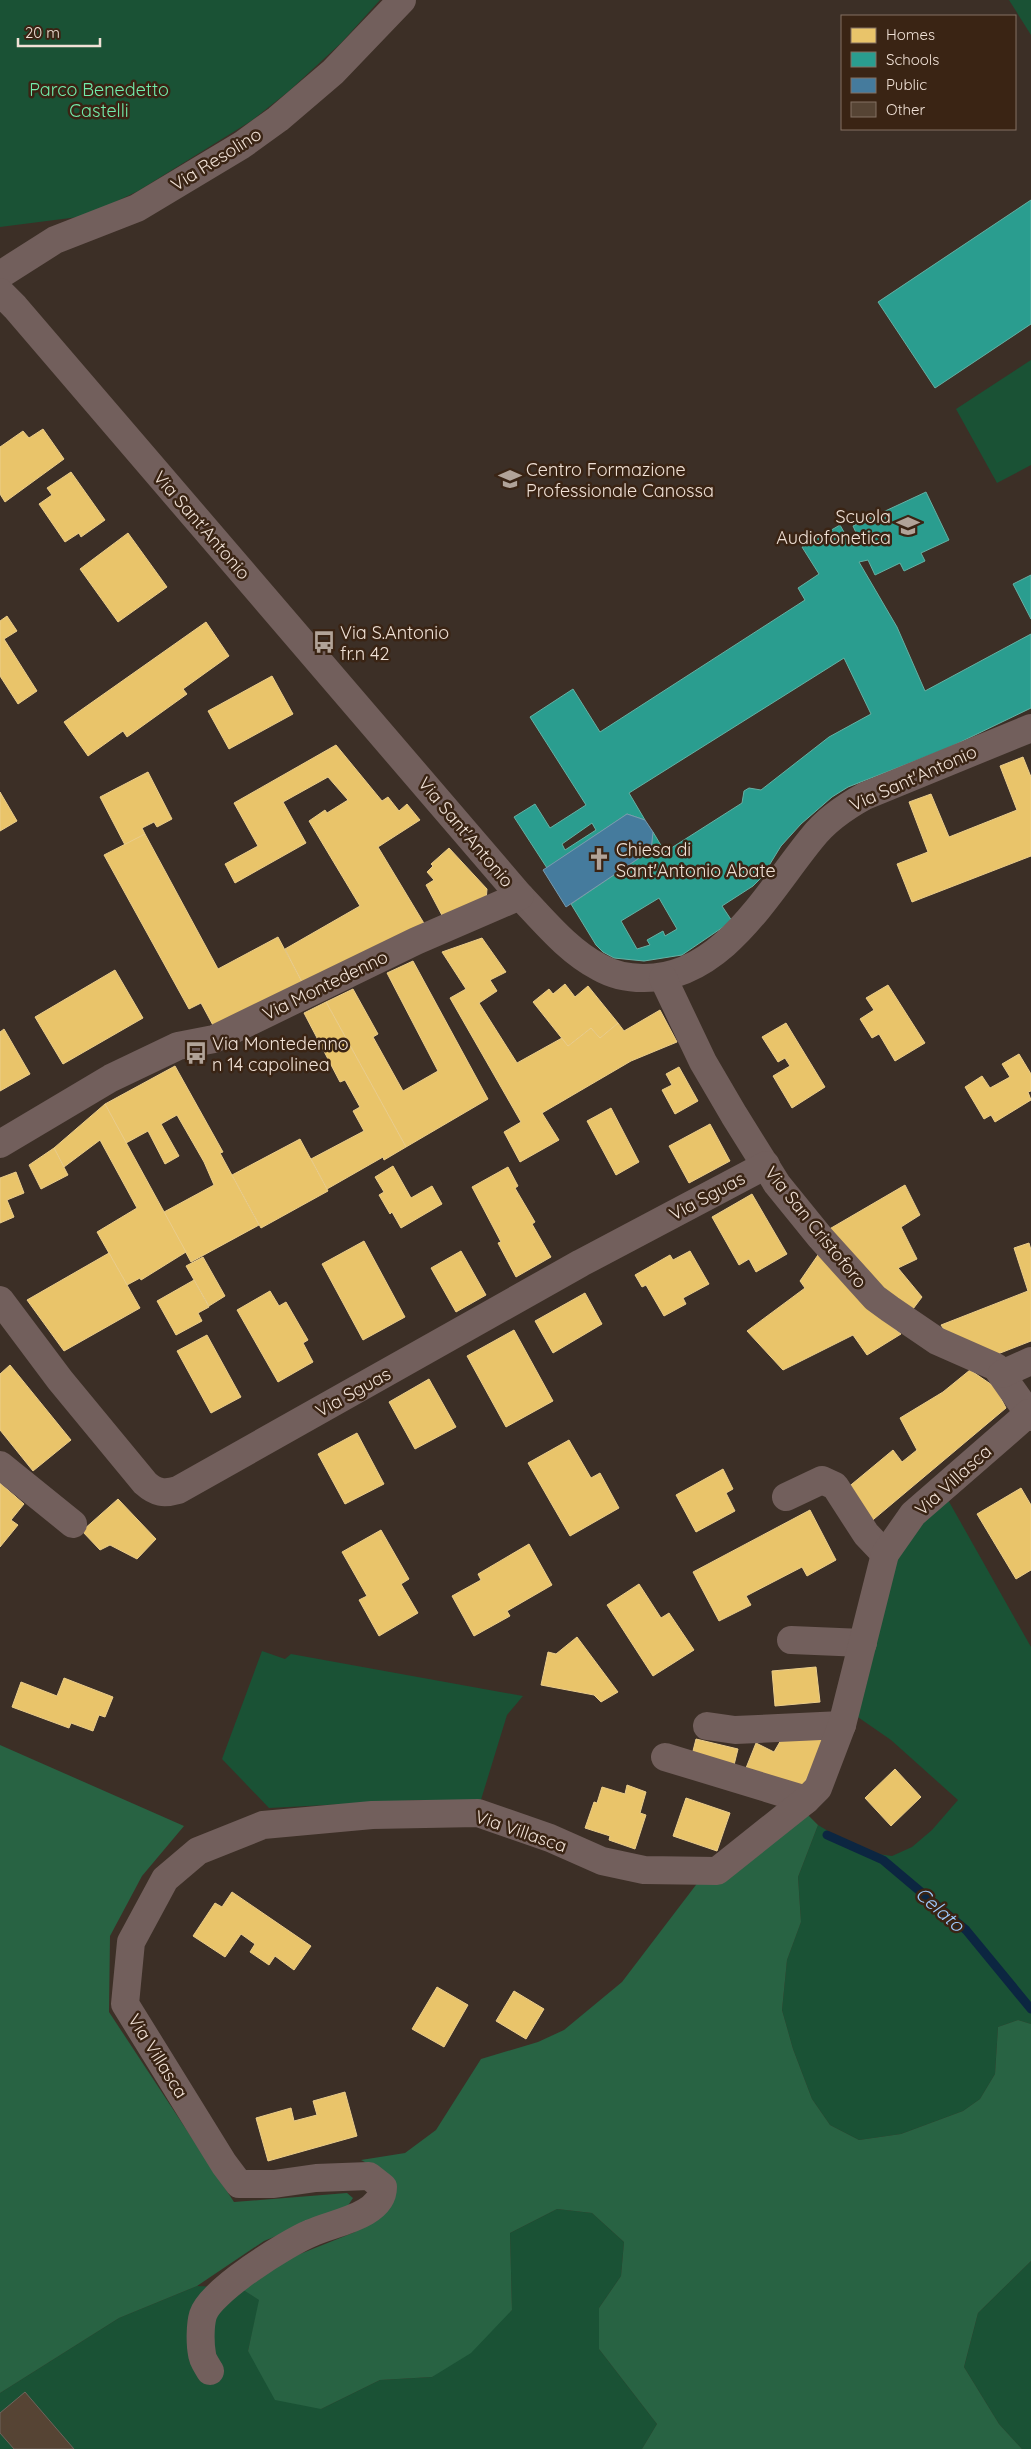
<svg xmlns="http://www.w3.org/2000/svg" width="1031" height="2449" viewBox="0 0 1031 2449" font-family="Quicksand,sans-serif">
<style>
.green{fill:#1a5235}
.forest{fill:#286343}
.homes{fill:#e9c46a;stroke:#ebcd8a}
.schools{fill:#2a9d8f;stroke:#65b1a4;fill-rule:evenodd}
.public{fill:#457b9d;stroke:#789aae}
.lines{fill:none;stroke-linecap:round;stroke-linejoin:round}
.stream{stroke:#0c2641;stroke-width:9}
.building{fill:#564434;stroke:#6f645c}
.minor{stroke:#725f5c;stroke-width:28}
.labels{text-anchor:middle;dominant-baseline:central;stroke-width:5;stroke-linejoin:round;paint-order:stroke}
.park-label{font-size:18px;fill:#73edac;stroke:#3a2414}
.street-label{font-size:18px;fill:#f0e1d6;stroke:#3a2414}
.poi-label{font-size:18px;fill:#f0e1d6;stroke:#3a2414;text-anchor:start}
.water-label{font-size:19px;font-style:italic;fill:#9ecafe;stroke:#3a2414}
</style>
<rect width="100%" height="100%" fill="#3c2f26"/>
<!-- green -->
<g class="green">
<polygon points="0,0 380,0 341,43 289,91 251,121 138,191 86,216 0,227"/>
<polygon points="1009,0 1031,0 1031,35"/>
<polygon points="1031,360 1031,465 997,483 956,409"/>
<polygon points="943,1491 1031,1647 1031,2024 1018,2020 998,2027 995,2074 980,2099 963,2111 901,2134 859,2140 830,2125 812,2099 793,2049 782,2010 787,1960 801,1922 798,1877 818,1825 863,1852 892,1856 912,1847 932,1830 958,1800 891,1740 852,1713 889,1556"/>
<polygon points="262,1651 285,1659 291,1654 523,1696 507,1715 480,1803 421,1800 269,1808 222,1759"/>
<polygon points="557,2209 592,2213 624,2242 621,2276 599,2308 599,2349 657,2424 642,2449 0,2449 0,2393 119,2318 197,2286 240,2288 260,2300 248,2351 321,2409 380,2380 432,2377 512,2310 510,2233"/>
<polygon points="1031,2261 1031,2449 1022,2449 999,2424 964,2367 978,2313"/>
</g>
<!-- forest -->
<g class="forest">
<polygon points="0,1745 184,1826 142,1876 110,1936 109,2012 234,2202 347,2193 353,2198 347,2207 264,2241 197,2286 119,2318 0,2393"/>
<polygon points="804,1811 818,1825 798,1877 801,1922 787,1960 782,2010 793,2049 812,2099 830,2125 859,2140 901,2134 963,2111 980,2099 995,2074 998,2027 1018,2020 1031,2024 1031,2261 978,2313 964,2367 999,2424 1022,2449 642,2449 657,2424 599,2349 599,2308 621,2276 624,2242 592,2213 557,2209 510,2233 512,2310 471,2353 432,2377 380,2380 321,2409 275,2400 248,2351 259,2300 240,2288 290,2258 355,2232 384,2172 361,2160 405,2153 436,2130 481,2059 538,2042 564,2030 622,1982 702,1877"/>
</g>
<!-- homes -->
<g class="homes">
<polygon points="43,429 64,459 5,502 0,494 0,447 23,431 29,438"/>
<polygon points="71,472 105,520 81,537 79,533 65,542 39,504 52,495 47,488"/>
<polygon points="128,533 167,587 118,622 80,569"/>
<polygon points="7,616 17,631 4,639 37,691 18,704 0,676 0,621"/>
<polygon points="206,622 229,656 183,689 187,694 127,737 123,731 88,756 64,722"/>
<polygon points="272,676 293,714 229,749 208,711"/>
<polygon points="336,745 382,801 388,797 399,811 407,804 420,820 378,847 428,930 303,984 285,949 360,906 309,821 325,810 327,813 348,800 328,777 283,802 306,843 235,883 225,864 258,846 234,803"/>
<polygon points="1023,757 1031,777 1031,856 912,902 897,864 928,852 909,802 931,794 949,837 1017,810 1000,766"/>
<polygon points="148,772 172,819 157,827 154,822 142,828 145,834 125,845 100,797"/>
<polygon points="0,792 17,821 0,831"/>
<polygon points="145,834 218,969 278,937 303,984 215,1029 201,1003 189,1009 104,855"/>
<polygon points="449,848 487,889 486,901 445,921 426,885 434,880 427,872 433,866 431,864"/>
<polygon points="482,938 506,972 490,980 497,991 479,1003 517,1063 562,1038 568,1046 591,1028 600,1038 618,1023 624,1031 660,1010 677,1042 631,1061 542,1113 559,1140 520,1162 504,1132 521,1122 450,998 466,989 442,952"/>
<polygon points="413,961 488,1099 406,1147 326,1002 353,989 378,1034 373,1037 403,1091 438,1071 387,973"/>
<polygon points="115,970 143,1018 63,1064 35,1017"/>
<polygon points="565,984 575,997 588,986 618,1023 600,1038 591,1028 568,1046 533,1002 549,989 553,994"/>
<polygon points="888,985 925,1043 895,1061 879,1034 872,1038 860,1019 874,1010 866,998"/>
<polygon points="326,1002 406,1147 384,1160 383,1157 327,1189 311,1159 364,1131 353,1111 360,1107 345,1080 340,1082 304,1013"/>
<polygon points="786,1023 825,1087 792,1108 773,1076 790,1066 785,1058 778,1062 762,1037"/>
<polygon points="4,1029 30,1074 0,1091 0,1032"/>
<polygon points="1019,1054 1031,1074 1031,1091 1028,1092 1031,1100 995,1122 991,1115 984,1119 965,1087 982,1076 990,1088 1010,1077 1002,1064"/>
<polygon points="175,1066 223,1152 220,1153 259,1225 191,1262 164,1212 214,1185 204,1162 177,1115 161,1124 179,1156 165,1164 148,1131 126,1143 105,1104"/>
<polygon points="679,1067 698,1101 675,1114 662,1090 672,1085 666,1074"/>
<polygon points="105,1104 186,1252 141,1280 140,1278 127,1285 97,1232 137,1208 100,1140 64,1167 54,1148"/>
<polygon points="611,1108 639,1162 616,1175 587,1121"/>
<polygon points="710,1124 730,1161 689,1183 669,1146"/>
<polygon points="300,1139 328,1191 261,1228 232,1175"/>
<polygon points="54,1148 68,1175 41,1189 29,1165"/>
<polygon points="393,1166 411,1198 432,1186 442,1204 401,1228 392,1212 390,1214 379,1195 384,1192 375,1177"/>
<polygon points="508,1167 518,1186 515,1188 535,1222 532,1224 551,1257 516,1277 498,1243 501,1242 472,1187"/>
<polygon points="16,1172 24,1193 7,1200 14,1217 0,1223 0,1178"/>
<polygon points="905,1185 920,1215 901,1227 917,1259 898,1268 922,1297 910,1313 884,1298 826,1231"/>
<polygon points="752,1194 787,1254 756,1272 749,1259 739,1265 712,1217"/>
<polygon points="364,1241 405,1317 363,1340 322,1264"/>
<polygon points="1029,1243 1031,1250 1031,1341 990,1357 951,1340 941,1325 1028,1291 1014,1248"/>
<polygon points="461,1251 486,1295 456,1312 431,1268"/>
<polygon points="690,1251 709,1284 683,1298 686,1304 664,1316 646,1285 642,1287 635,1275 670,1255 673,1260"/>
<polygon points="820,1252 877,1314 901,1334 867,1355 853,1335 783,1370 747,1331 805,1288 800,1281"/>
<polygon points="109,1253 140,1308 64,1351 27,1300"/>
<polygon points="203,1257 225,1296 209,1306 186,1266"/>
<polygon points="194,1280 209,1307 198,1313 202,1321 176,1335 157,1301"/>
<polygon points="270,1291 279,1306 286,1302 308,1340 303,1343 313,1362 278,1382 237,1310"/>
<polygon points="585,1293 602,1324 553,1353 535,1321"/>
<polygon points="514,1330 553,1401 506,1427 467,1356"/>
<polygon points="207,1335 241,1397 211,1413 177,1351"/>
<polygon points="10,1365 71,1440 33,1471 0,1430 0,1374"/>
<polygon points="970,1370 995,1387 1006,1408 868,1524 846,1489 893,1450 902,1462 917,1450 900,1418 943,1392"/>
<polygon points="429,1379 456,1427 415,1449 389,1402"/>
<polygon points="357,1433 384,1484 345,1504 318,1454"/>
<polygon points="569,1440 591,1478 600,1473 619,1508 570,1536 528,1463"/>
<polygon points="723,1469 733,1489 726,1493 735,1511 696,1532 676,1495"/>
<polygon points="0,1483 24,1504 11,1520 18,1525 0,1547"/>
<polygon points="1021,1488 1031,1505 1031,1570 1016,1579 977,1514"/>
<polygon points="118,1499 156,1539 137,1559 110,1545 100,1550 82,1531"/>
<polygon points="810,1510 836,1560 807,1576 802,1567 746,1596 751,1605 719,1621 693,1572"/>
<polygon points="381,1530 409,1579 401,1584 418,1613 379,1636 359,1600 367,1596 342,1552"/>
<polygon points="529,1544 552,1585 507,1611 510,1616 474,1636 452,1596 481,1580 478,1574"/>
<polygon points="639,1584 661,1618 669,1613 694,1650 653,1676 607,1605"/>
<polygon points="577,1637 618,1692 601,1702 594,1695 541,1685 548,1652 556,1654"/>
<polygon points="816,1667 820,1702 775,1706 772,1671"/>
<polygon points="64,1678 113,1697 105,1717 99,1715 93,1731 71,1723 69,1728 12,1707 21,1682 57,1696"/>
<polygon points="788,1728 826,1740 801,1790 744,1773 756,1743 774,1752"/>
<polygon points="696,1739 738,1749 733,1769 691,1759"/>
<polygon points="895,1769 921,1797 891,1826 865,1798"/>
<polygon points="627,1785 646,1792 640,1813 646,1815 635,1849 609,1840 610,1836 585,1828 594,1802 597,1803 602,1787 625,1794"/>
<polygon points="686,1798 730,1813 717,1851 673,1836"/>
<polygon points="232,1892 311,1946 294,1970 275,1956 269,1965 250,1952 255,1944 241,1934 225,1957 193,1936 215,1903 222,1907"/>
<polygon points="437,1987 468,2005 444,2047 412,2029"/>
<polygon points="514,1991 544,2009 526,2039 496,2021"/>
<polygon points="345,2092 357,2136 268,2161 256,2118 291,2108 294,2121 317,2115 313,2101"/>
</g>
<!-- schools -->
<g class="schools">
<polygon points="1031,200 1031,324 935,388 878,302"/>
<path d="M926 492 949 540 921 553 925 561 904 571 900 563 875 575 868 560 859 562 897 627 925 691 1031 634V708L946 749 848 787 832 797 801 824 781 846 762 877 753 886 722 906 732 921 682 955 644 961 614 958 603 952 596 945 571 904 651 850 653 832 665 852 742 803 744 791 749 788 761 790 829 737 871 714 844 658 629 793 645 820 627 814 547 868 514 817 535 804 550 828 586 805 530 717 573 689 600 732 805 600 798 588 819 574 802 547 840 525 849 541 858 537 853 526ZM592 823 596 830 565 850 562 844ZM659 898 677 929 665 936 663 931 647 940 650 945 637 949 621 921Z"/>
<polygon points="1031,575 1031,619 1013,584"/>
<polygon points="643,828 651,839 640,846 633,836"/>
</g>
<!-- public -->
<polygon class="public" points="627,814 645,820 653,832 651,850 566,907 543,870"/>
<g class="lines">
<!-- stream -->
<polyline class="stream" points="827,1835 883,1860 966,1930 1031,2009"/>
</g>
<!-- building -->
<polygon class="building" points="25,2392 74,2449 14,2449 0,2433 0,2413"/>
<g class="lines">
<!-- minor -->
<g class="minor">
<polyline points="0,275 55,240 137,208 242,145 278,119 333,72 402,0"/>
<path d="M0 292 15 307 520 896C544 921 568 951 599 967 613 975 627 978 643 978 722 979 767 893 812 838 826 820 845 807 865 796L1031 728"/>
<polyline points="663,978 703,1062 734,1115 777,1184 820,1237 875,1298 890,1309 937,1341 996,1367 1031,1417"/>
<polyline points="0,1144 111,1078 178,1046 214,1039 416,941 520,896"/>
<path d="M0 1300 60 1380 145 1483C156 1493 164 1494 178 1490L581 1263 766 1165"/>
<polyline points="1002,1374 1031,1361"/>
<polyline points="0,1465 73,1524"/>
<polyline points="786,1497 822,1480 835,1486 866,1534 885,1554"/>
<polyline points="791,1640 863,1643"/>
<polyline points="707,1726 735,1730 842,1725"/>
<polyline points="665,1757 806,1800"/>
<path d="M210 2371C207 2366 202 2359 202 2354 200 2344 200 2325 203 2315 210 2291 287 2243 311 2233 332 2223 383 2216 383 2187L369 2176 316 2178 274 2184H239L224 2164 125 2004 131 1942 165 1879 198 1851 263 1825 372 1815 478 1813 550 1838 602 1861 644 1870 717 1871 806 1800 818 1788 842 1725 885 1554 913 1514 1029 1413"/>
</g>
</g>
<!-- icons -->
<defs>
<symbol id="school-bare" viewBox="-9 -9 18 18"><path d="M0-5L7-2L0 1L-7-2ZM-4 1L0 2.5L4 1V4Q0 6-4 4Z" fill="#b1a398" stroke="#3a2414" stroke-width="2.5" paint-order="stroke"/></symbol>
<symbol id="bus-bare" viewBox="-9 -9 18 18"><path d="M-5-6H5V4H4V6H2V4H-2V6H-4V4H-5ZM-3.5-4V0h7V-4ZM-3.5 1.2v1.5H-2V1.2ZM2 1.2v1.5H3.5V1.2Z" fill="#b1a398" stroke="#3a2414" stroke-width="2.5" paint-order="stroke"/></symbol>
<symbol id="church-bare" viewBox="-9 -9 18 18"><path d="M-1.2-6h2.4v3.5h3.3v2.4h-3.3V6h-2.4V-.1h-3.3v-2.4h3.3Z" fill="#b1a398" stroke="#3a2414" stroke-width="2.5" paint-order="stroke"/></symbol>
</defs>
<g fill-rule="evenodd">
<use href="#school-bare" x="494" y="463" width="32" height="32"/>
<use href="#school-bare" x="892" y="510" width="32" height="32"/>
<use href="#bus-bare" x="308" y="626" width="32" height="32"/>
<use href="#church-bare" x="583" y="843" width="32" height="32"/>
<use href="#bus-bare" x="180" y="1037" width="32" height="32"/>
</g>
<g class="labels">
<!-- park labels -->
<g class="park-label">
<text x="99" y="89">Parco Benedetto<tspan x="99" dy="21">Castelli</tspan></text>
</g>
<!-- street labels -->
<g class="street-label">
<text transform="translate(216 159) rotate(-32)">Via Resolino</text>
<text transform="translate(202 525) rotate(49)">Via Sant'Antonio</text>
<text transform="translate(913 778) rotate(-24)">Via Sant'Antonio</text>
<text transform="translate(466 832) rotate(50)">Via Sant'Antonio</text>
<text transform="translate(325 985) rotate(-26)">Via Montedenno</text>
<text transform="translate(707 1196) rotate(-28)">Via Sguas</text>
<text transform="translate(816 1227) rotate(51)">Via San Cristoforo</text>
<text transform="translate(353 1392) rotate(-29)">Via Sguas</text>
<text transform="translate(953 1480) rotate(-42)">Via Villasca</text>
<text transform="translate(521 1831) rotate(19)">Via Villasca</text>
<text transform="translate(158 2056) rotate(58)">Via Villasca</text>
</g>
<!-- poi labels -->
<g class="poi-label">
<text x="526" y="469">Centro Formazione<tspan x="526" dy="21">Professionale Canossa</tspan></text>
<text x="891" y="516" text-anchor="end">Scuola<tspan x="891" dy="21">Audiofonetica</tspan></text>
<text x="340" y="632">Via S.Antonio<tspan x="340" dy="21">fr.n 42</tspan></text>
<text x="616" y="849">Chiesa di<tspan x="616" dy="21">Sant'Antonio Abate</tspan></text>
<text x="212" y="1043">Via Montedenno<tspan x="212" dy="21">n 14 capolinea</tspan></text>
</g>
<!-- water labels -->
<g class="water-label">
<text transform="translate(940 1909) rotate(41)">Celato</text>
</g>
</g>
<!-- legend -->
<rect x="841" y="15" width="175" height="115" fill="#3a2414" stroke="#837062"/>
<rect x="851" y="28" width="25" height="15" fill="#e9c46a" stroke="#837062"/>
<text x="886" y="40" font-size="15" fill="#f0e1d6">Homes</text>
<rect x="851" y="52" width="25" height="15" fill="#2a9d8f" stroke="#837062"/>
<text x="886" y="65" font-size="15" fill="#f0e1d6">Schools</text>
<rect x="851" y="78" width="25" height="15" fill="#457b9d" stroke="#837062"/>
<text x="886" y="90" font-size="15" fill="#f0e1d6">Public</text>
<rect x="851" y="102" width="25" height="15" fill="#564434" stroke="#837062"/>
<text x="886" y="115" font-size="15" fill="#f0e1d6">Other</text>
<!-- scale -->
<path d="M18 38v8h82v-8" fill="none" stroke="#f0e1d6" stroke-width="2.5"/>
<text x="25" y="38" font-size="15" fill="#f0e1d6" stroke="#3a2414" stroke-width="4" paint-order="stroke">20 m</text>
</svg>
